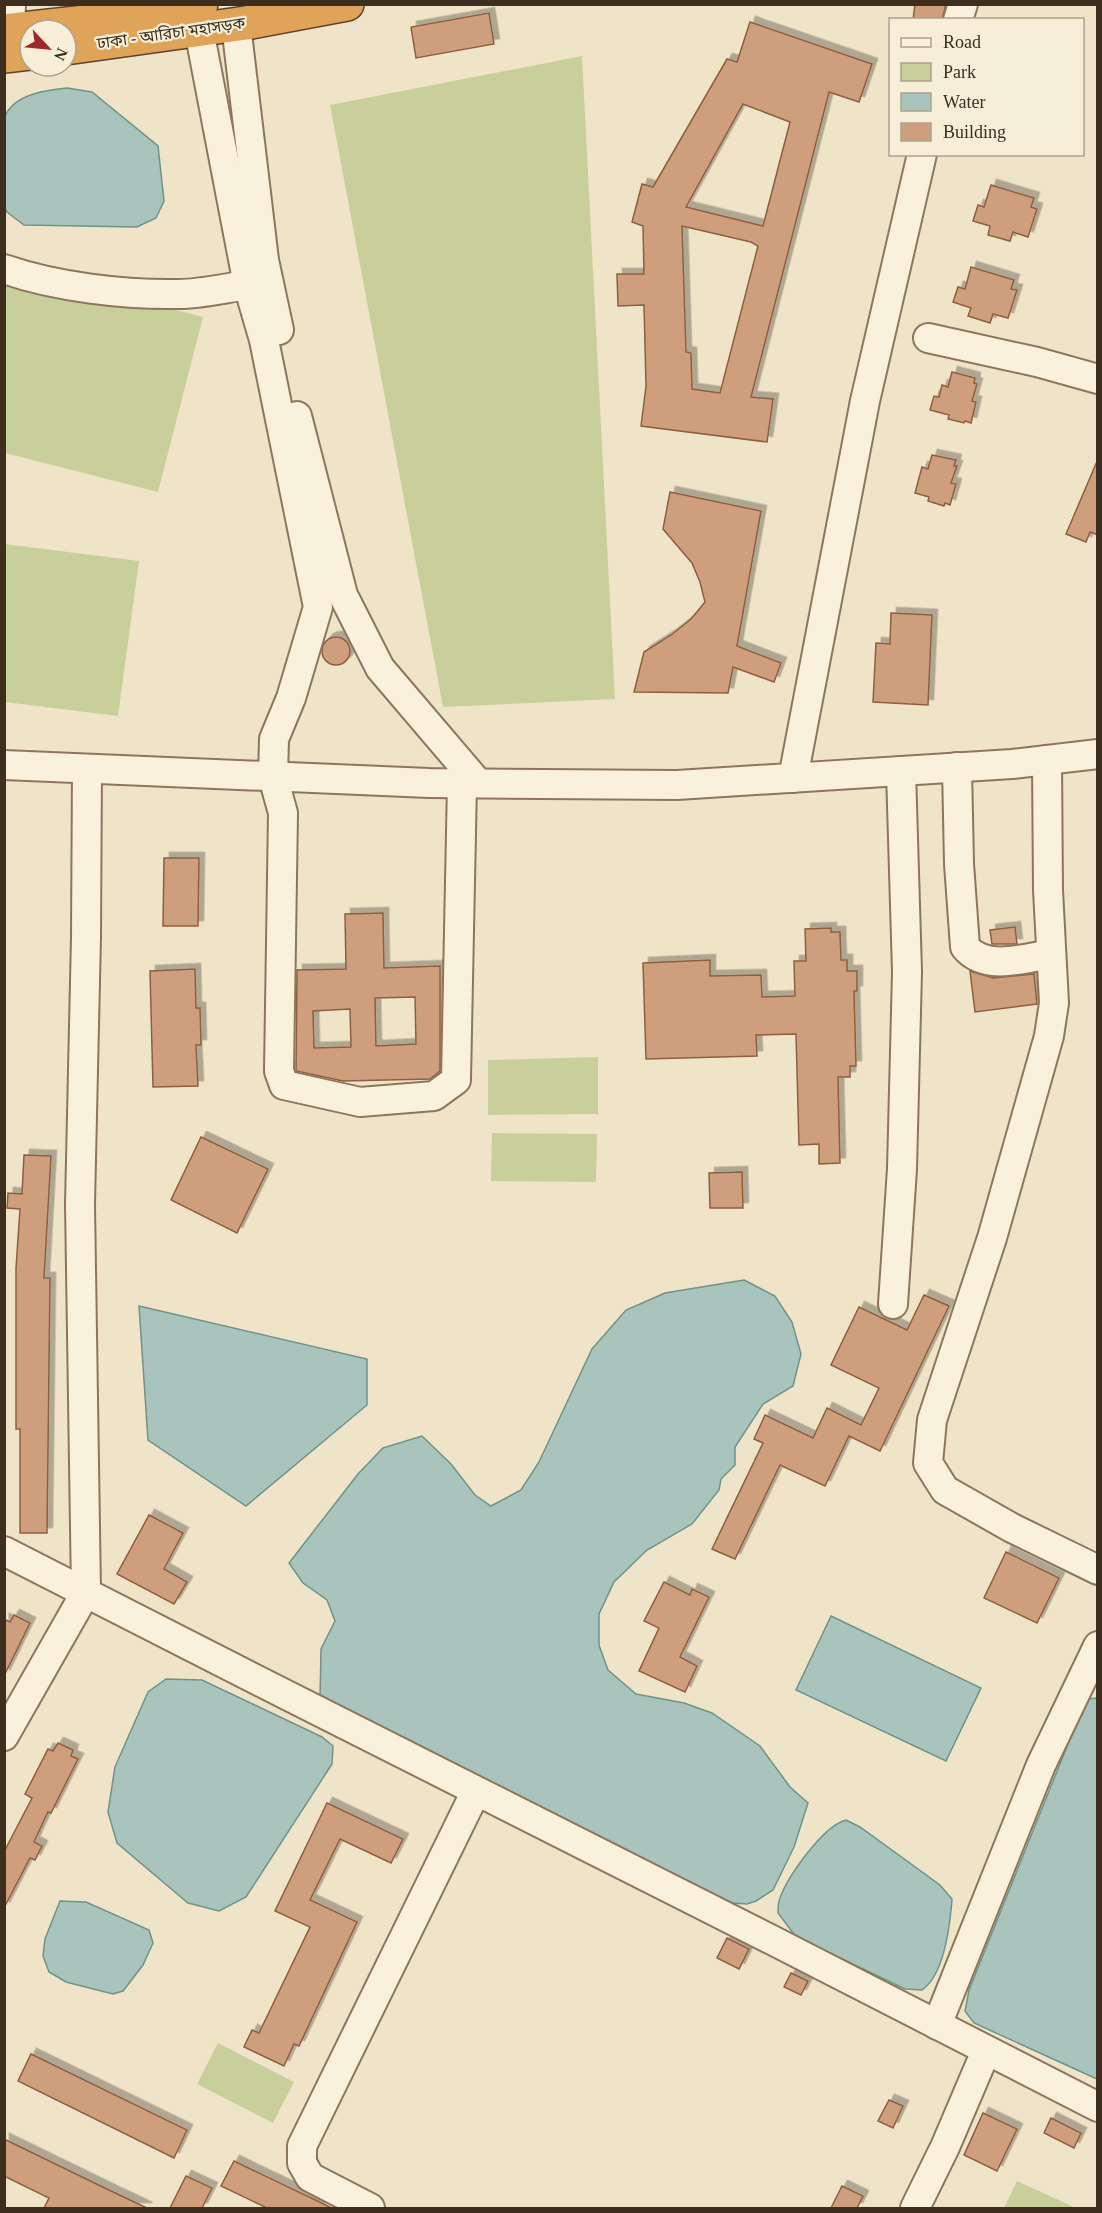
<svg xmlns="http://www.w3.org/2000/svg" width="1102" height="2213" viewBox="0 0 1102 2213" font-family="'Times New Roman','Noto Sans Bengali',serif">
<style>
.green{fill:#c9cf9b}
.water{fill:#a9c4bc;stroke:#6f938a;stroke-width:1.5}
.building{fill:#cf9f7d;stroke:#8d5f41;stroke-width:1.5;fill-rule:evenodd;filter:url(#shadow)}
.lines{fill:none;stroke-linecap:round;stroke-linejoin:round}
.minor-casing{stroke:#8d765c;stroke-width:32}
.highway-casing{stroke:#5b4430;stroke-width:36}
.minor{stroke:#faf1dc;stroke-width:28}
.highway{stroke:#e0a458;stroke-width:33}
.labels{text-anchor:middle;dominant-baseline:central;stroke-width:4.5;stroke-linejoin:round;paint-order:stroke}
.street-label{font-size:16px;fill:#3d2e20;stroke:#f7eed8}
</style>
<defs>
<filter id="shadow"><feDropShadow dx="5.5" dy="-5.5" stdDeviation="0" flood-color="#0004"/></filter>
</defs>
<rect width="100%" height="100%" fill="#f0e4c8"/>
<!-- green -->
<g class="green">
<polygon points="582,56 615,699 443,707 330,105"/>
<polygon points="4,266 203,317 158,492 5,453"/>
<polygon points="5,544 139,561 118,716 5,702"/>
<polygon points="598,1057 598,1114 488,1115 488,1060"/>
<polygon points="492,1133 597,1134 596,1182 491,1181"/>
<polygon points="218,2043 294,2082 273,2123 197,2084"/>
<polygon points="1017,2181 1076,2208 1004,2208"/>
</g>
<!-- water -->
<g class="water">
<path d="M67 88 92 92 158 146 164 201 156 218 137 227 24 225 7 212 4 206C4 192 1 125 5 116 15 94 46 90 67 88Z"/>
<polygon points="744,1280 775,1296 792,1322 801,1354 793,1386 763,1404 735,1447 735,1465 721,1479 719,1490 692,1524 647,1550 614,1582 599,1614 599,1645 608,1670 636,1694 684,1703 712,1713 760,1746 790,1787 808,1803 794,1847 773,1890 756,1901 747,1904 731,1903 320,1699 321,1649 335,1621 327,1600 303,1583 289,1563 358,1474 383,1448 422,1436 451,1464 475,1495 491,1506 521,1490 539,1462 592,1349 626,1310 665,1293"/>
<polygon points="139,1306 367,1359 367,1405 246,1506 148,1440"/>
<polygon points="831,1616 981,1688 946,1761 796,1690"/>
<polygon points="166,1679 202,1680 322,1737 333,1746 332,1764 246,1897 219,1911 188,1903 117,1843 108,1812 115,1767 148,1692"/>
<polygon points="1097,1698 1097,2079 974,2023 965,2011 969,1990 1086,1699"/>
<path d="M846 1820 860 1827 940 1885 952 1899C950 1925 944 1975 922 1990L905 1989 796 1937 778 1913C778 1908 778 1902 780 1898 788 1876 823 1826 846 1820Z"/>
<polygon points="60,1901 86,1902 149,1930 153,1943 143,1965 123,1991 113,1994 66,1982 49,1972 43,1956 45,1939"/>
</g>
<!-- building -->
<g class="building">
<polygon points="915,4 946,4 942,20 913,20"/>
<polygon points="489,13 494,44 416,58 411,27"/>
<path d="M750 22 872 64 859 102 829 92 751 397 773 399 767 442 641 426 646 386 644 305 618 306 617 274H644L643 226 632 222 642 184 653 187 727 59 737 62ZM743 104 790 122 763 226 686 207ZM682 226 751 242 758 246 720 393 692 389 691 353 686 352Z"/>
<polygon points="991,185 1034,198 1031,207 1037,209 1028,237 1013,232 1010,241 988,235 990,226 973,221 978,205 984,207"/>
<polygon points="971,267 1014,280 1011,289 1017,290 1008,318 993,314 990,323 968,316 971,308 953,302 958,287 965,289"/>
<polygon points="952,372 975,378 974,383 977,384 972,401 976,402 971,423 965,421 964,423 948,419 949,415 930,410 934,396 939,397 942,385 948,387"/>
<polygon points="932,455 956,460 954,466 957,466 951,483 956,484 950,505 945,503 944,506 928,501 929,497 915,493 922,467 928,469"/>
<polygon points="1098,459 1098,535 1090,532 1086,542 1066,534"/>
<polygon points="670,492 761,511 737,646 781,663 774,682 733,667 728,693 634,692 644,652 671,635 691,619 705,602 700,582 692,563 663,529"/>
<polygon points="891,613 932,615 928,705 873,702 876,643 890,644"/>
<circle cx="336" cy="651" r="14"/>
<polygon points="164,858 199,858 198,926 163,926"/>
<path d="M383 913 384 968 440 966V1071L430 1079 343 1081 296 1071 297 970 346 969 345 914ZM415 997 416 1044 376 1046 375 998ZM350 1009 351 1047 314 1048 313 1011Z"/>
<polygon points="1015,927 1017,944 992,944 990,930"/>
<polygon points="831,928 831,932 840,932 841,960 847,960 847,971 857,971 857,991 854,991 856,1066 850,1066 850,1077 838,1077 840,1163 819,1164 819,1144 799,1145 796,1034 756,1035 757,1056 646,1059 643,963 710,960 710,976 761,975 762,997 795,996 794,961 806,961 805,929"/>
<polygon points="195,969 196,1008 200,1008 201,1045 196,1045 198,1086 153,1087 150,971"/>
<polygon points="970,971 993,978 1034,974 1037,1004 975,1012"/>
<polygon points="201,1137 268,1169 237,1233 171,1200"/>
<polygon points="24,1155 51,1156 44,1278 50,1278 47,1533 20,1533 20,1429 16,1429 16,1268 20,1209 7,1208 8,1193 22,1194"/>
<polygon points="742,1172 743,1208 710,1208 709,1173"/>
<polygon points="924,1295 949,1306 880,1451 849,1436 825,1486 780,1465 735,1559 712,1549 763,1443 754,1439 765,1415 813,1438 827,1408 861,1425 879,1388 831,1365 859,1307 907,1330"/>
<polygon points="149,1515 183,1533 164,1569 187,1582 174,1604 117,1574"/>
<polygon points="1006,1552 1059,1578 1037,1623 984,1598"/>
<polygon points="664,1582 690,1595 692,1589 709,1597 680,1657 697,1666 685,1692 639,1671 659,1628 644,1621"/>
<polygon points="14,1615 30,1623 4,1676 4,1619 10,1622"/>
<polygon points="58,1743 73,1750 71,1756 78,1759 51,1813 48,1812 34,1842 42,1846 35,1860 30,1858 4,1908 4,1852 32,1798 25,1794 48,1749 53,1751"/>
<polygon points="327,1803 403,1839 391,1863 340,1839 310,1900 357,1922 299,2046 294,2044 284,2066 244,2047 252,2030 259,2033 310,1927 275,1911"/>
<polygon points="727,1938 749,1949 739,1969 717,1958"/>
<polygon points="791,1973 808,1981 801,1995 784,1987"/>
<polygon points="31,2054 187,2130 174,2158 18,2081"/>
<polygon points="889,2100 903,2106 893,2128 878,2121"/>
<polygon points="983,2113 1017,2129 997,2171 964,2155"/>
<polygon points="1051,2118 1081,2133 1074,2148 1044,2133"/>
<polygon points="4,2139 111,2191 147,2208 44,2208 49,2198 4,2176"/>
<polygon points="234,2161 332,2208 267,2208 221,2186"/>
<polygon points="186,2176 212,2188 202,2208 170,2208"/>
<polygon points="842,2186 863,2196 857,2208 831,2208"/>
</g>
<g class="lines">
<defs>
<g id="minor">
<polyline points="958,20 963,4"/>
<polyline points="236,25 264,260 279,330"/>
<polyline points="10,30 11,4"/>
<polyline points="199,30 248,285 264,340 318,607 291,698 274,739 273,777 283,813 279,1071 284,1085 360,1102 434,1096 456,1080 462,783"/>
<path d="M4 269C56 287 124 295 179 294 201 294 225 288 248 285"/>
<polyline points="928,338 1037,362 1098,379"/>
<polyline points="297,416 343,595 380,668 478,783"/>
<polyline points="1047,760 1048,890 1054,1003 1049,1036 992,1238 932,1420 928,1463 945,1490 1012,1528 1098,1570"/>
<polyline points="4,765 429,783 677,785 1012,764 1098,754"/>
<path d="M957 767 959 864 965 947C985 971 1023 959 1050 954"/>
<polyline points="793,778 865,401 922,154"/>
<polyline points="893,1304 902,1169 907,972 901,771"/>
<polyline points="4,1551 251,1677 772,1940 1098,2107"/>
<polyline points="4,1736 86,1592 80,1204 86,937 87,769"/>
<polyline points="937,2025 1041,1765 1098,1646"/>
<polyline points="370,2208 310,2177 302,2163 302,2146 476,1791"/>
<polyline points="915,2208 945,2147 986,2051"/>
</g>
<g id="highway">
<polyline points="4,31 86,22 201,4"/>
<polyline points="66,48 246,23 347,4"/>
<polyline points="4,56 30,53"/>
</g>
</defs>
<!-- minor casing -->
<use href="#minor" class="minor-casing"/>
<!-- highway casing -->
<use href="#highway" class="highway-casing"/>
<!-- minor -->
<use href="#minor" class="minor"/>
<!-- highway -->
<use href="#highway" class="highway"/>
</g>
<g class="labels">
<!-- street labels -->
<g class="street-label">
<text transform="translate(171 33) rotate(-8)">ঢাকা - আরিচা মহাসড়ক</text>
</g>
</g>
<!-- border -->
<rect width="1102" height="2213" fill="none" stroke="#3d2e20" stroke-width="12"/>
<!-- legend -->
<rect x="889" y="18" width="195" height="138" fill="#f7eed8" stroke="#ada18e" stroke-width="1.5"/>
<rect x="901" y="38" width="30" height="9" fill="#faf1dc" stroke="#ada18e" stroke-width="1.5"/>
<text x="943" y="48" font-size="18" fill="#3d2e20">Road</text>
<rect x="901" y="63" width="30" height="18" fill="#c9cf9b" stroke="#ada18e" stroke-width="1.5"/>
<text x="943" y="78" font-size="18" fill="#3d2e20">Park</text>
<rect x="901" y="93" width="30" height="18" fill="#a9c4bc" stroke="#ada18e" stroke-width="1.5"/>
<text x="943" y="108" font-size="18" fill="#3d2e20">Water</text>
<rect x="901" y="123" width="30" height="18" fill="#cf9f7d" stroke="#ada18e" stroke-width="1.5"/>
<text x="943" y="138" font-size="18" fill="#3d2e20">Building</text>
<!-- north arrow -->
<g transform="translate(48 48) rotate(116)"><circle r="28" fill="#f7eed8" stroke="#ada18e" stroke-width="1.5"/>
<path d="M0-4.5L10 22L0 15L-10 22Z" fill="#9e2a2b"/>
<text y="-9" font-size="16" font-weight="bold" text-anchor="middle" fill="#3d2e20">N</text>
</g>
</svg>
